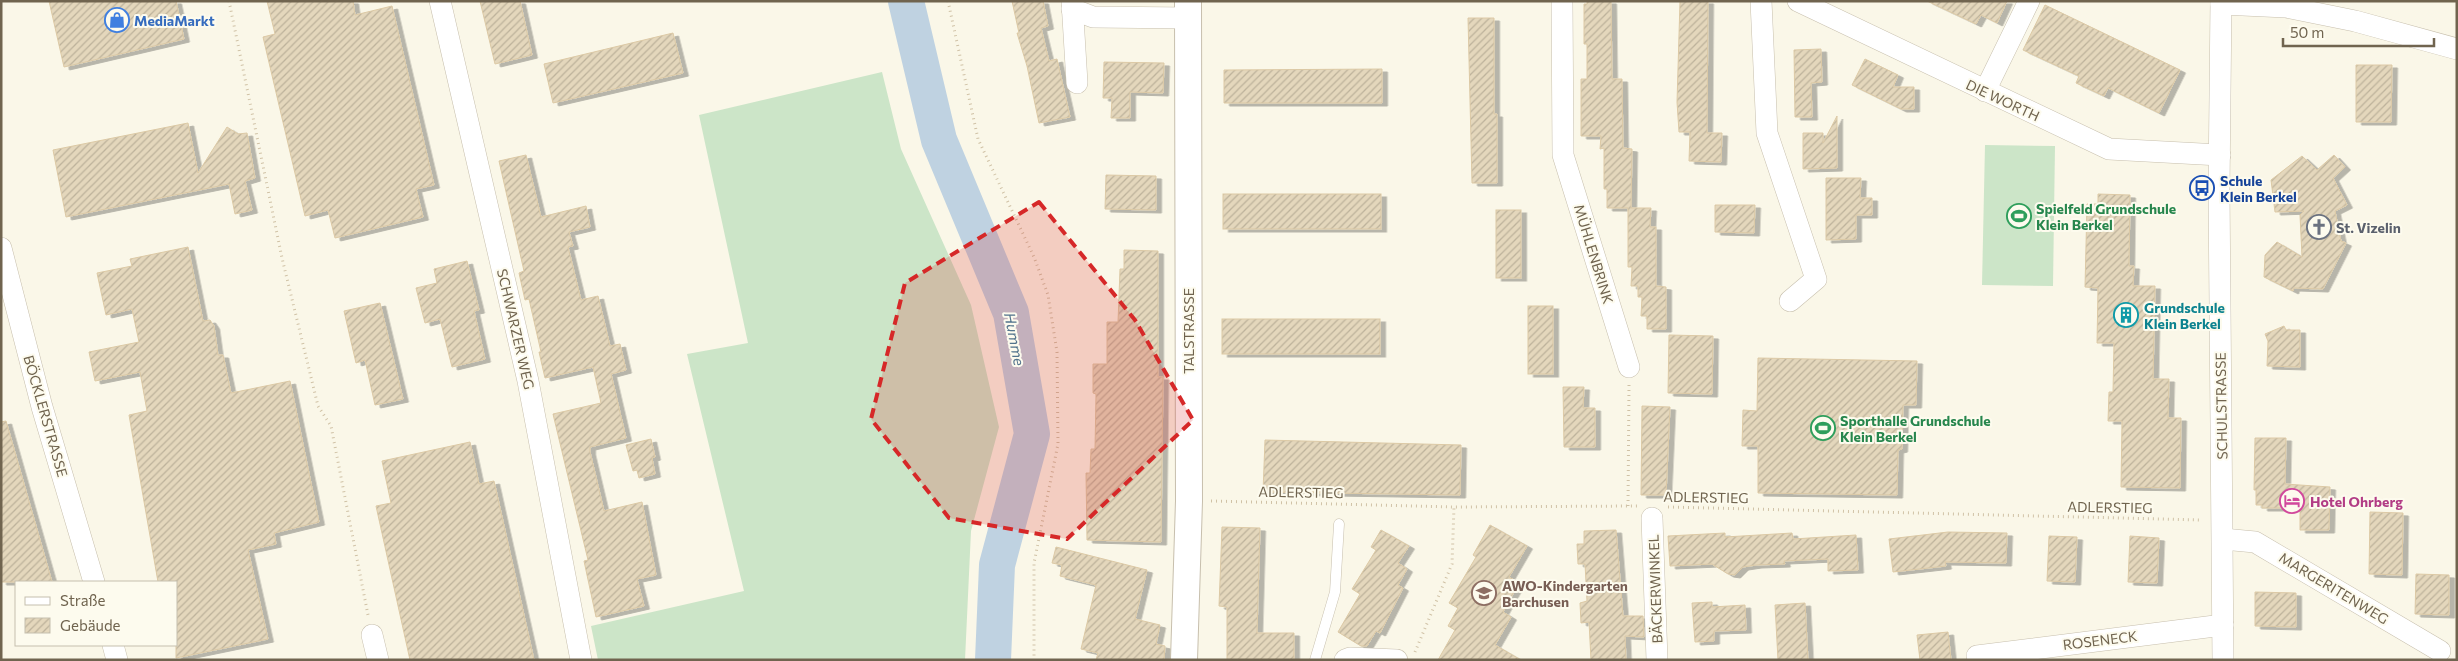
<svg xmlns="http://www.w3.org/2000/svg" width="2458" height="661" viewBox="0 0 2458 661" font-family="Commissioner,sans-serif">
<style>
.grass{fill:#cce5c8}
.lines{fill:none;stroke-linecap:round;stroke-linejoin:round}
.river{stroke:#bfd2e1;stroke-width:36}
.building{fill:url(#building-hatch);stroke:#dcc9a5;filter:url(#shadow)}
.service-casing{stroke:#c7bfad;stroke-width:11}
.minor-casing{stroke:#c7bfad;stroke-width:22}
.tertiary-casing{stroke:#c7bfad;stroke-width:28}
.path{stroke:#d0c2a6;stroke-width:3;stroke-dasharray:1 4;stroke-linecap:butt}
.service{stroke:#fff;stroke-width:10}
.minor{stroke:#fff;stroke-width:21}
.tertiary{stroke:#fff;stroke-width:26}
.marked{fill:#d62828;fill-opacity:0.2;stroke:#d62828;stroke-width:4;stroke-dasharray:10 6;stroke-linejoin:round}
.labels{text-anchor:middle;dominant-baseline:central;stroke-width:4;stroke-linejoin:round;paint-order:stroke}
.shop-label{font-size:14px;font-weight:bold;fill:#366cbe;stroke:#fdfbee;text-anchor:start}
.street-label{font-size:14px;fill:#70644f;stroke:#fdfbee}
.transit-label{font-size:14px;font-weight:bold;fill:#164399;stroke:#fdfbee;text-anchor:start}
.leisure-label{font-size:14px;font-weight:bold;fill:#27864d;stroke:#fdfbee;text-anchor:start}
.worship-label{font-size:14px;font-weight:bold;fill:#5b616d;stroke:#fdfbee;text-anchor:start}
.culture-label{font-size:14px;font-weight:bold;fill:#0d838f;stroke:#fdfbee;text-anchor:start}
.hotel-label{font-size:14px;font-weight:bold;fill:#b23c85;stroke:#fdfbee;text-anchor:start}
.education-label{font-size:14px;font-weight:bold;fill:#785e54;stroke:#fdfbee;text-anchor:start}
.water-label{font-size:15px;font-style:italic;fill:#53748d;stroke:#fdfbee}
</style>
<defs>
<pattern id="building-hatch" width="6" height="6" patternUnits="userSpaceOnUse" patternTransform="scale(1.25)"><rect width="6" height="6" fill="#e4d7bc"/><path d="M-1 1l2-2M0 6l6-6M5 7l2-2" fill="none" stroke="#bdb29b"/></pattern>
<filter id="shadow"><feDropShadow dx="5.5" dy="3" stdDeviation="0" flood-color="#0004"/></filter>
</defs>
<rect width="100%" height="100%" fill="#faf7e8"/>
<!-- grass -->
<g class="grass">
<polygon points="882,72 901,149 971,305 999,427 971,531 965,660 598,660 591,626 744,591 687,354 748,343 699,115"/>
<polygon points="1985,145 2055,146 2053,286 1982,285"/>
</g>
<g class="lines">
<!-- river -->
<polyline class="river" points="906,1 939,140 1011,313 1032,434 997,565 993,660"/>
</g>
<!-- building -->
<g class="building">
<polygon points="49,1 176,1 184,39 64,67"/>
<polygon points="267,1 353,1 355,15 392,6 434,185 416,189 423,217 335,238 328,210 305,216 263,37 275,34"/>
<polygon points="480,1 520,1 532,55 495,64"/>
<polygon points="1012,1 1043,1 1048,26 1041,28 1049,61 1057,59 1070,117 1039,123 1027,66 1017,33 1019,33"/>
<polygon points="1587,1 1611,1 1612,79 1622,79 1623,148 1632,149 1631,208 1651,208 1650,227 1656,227 1656,286 1666,287 1666,329 1647,329 1647,316 1641,316 1642,297 1638,297 1638,286 1631,286 1632,267 1628,267 1628,208 1607,208 1607,189 1604,189 1604,148 1600,149 1601,136 1581,136 1581,79 1587,79 1587,44 1584,44 1584,4 1587,4"/>
<polygon points="1680,1 1708,1 1707,133 1722,133 1721,162 1689,161 1690,132 1679,132 1677,102"/>
<polygon points="1927,1 2007,1 1997,23 1981,15 1976,24"/>
<polygon points="2045,5 2180,70 2159,113 2108,88 2104,96 2076,83 2079,76 2023,50"/>
<polygon points="1468,18 1494,18 1494,114 1497,114 1497,183 1472,183"/>
<polygon points="673,33 683,73 553,103 544,64"/>
<polygon points="1821,49 1822,82 1811,83 1812,117 1795,117 1794,50"/>
<polygon points="1865,59 1898,75 1893,87 1914,87 1914,109 1901,109 1852,85"/>
<polygon points="1104,62 1164,63 1163,93 1130,92 1130,118 1111,118 1112,98 1103,98"/>
<polygon points="2356,65 2392,65 2391,122 2356,122"/>
<polygon points="1382,69 1382,103 1224,103 1224,70"/>
<polygon points="1837,116 1837,168 1803,169 1803,133 1823,133 1823,143"/>
<polygon points="188,123 198,173 227,127 238,134 247,133 255,178 245,181 252,210 235,214 229,184 66,217 53,150"/>
<polygon points="526,155 541,217 586,206 590,227 569,232 573,246 568,247 581,300 598,296 610,346 620,344 626,370 611,374 626,438 590,447 590,452 604,511 642,502 656,575 637,579 644,606 596,617 584,561 588,560 553,414 601,403 593,367 545,378 539,352 541,352 529,299 525,300 519,273 524,271 499,161"/>
<polygon points="2334,155 2345,167 2333,178 2347,205 2335,211 2341,241 2346,243 2323,289 2294,288 2293,291 2264,277 2265,255 2277,242 2302,257 2300,215 2304,211 2275,212 2271,180 2302,156 2317,170"/>
<polygon points="1106,175 1156,176 1156,210 1105,209"/>
<polygon points="1826,178 1861,178 1860,198 1872,198 1872,215 1856,215 1856,239 1826,240"/>
<rect x="1223" y="194" width="158" height="35"/>
<polygon points="2098,194 2130,195 2129,266 2134,266 2133,286 2155,286 2153,379 2169,379 2168,418 2181,418 2180,488 2121,487 2122,421 2108,421 2109,392 2113,392 2114,343 2097,343 2098,288 2085,287 2087,204 2098,204"/>
<polygon points="1715,205 1755,205 1754,233 1715,232"/>
<rect x="1496" y="210" width="25" height="68"/>
<polygon points="188,247 203,321 210,320 214,326 218,355 223,355 231,393 290,381 319,522 274,533 276,544 248,550 268,639 176,658 176,582 158,582 129,415 147,411 140,372 95,381 89,352 139,342 132,309 106,315 97,273 132,266 130,259"/>
<polygon points="1124,250 1158,251 1158,377 1163,377 1161,542 1087,540 1086,473 1090,473 1091,449 1095,449 1096,394 1093,393 1093,364 1107,364 1107,322 1118,322 1120,269 1124,269"/>
<polygon points="467,261 479,310 474,311 485,359 452,367 440,319 425,323 416,288 437,283 434,269"/>
<polygon points="380,303 403,399 375,405 365,360 356,363 344,311"/>
<rect x="1528" y="306" width="25" height="68"/>
<rect x="1222" y="319" width="158" height="35"/>
<polygon points="2284,326 2286,330 2300,330 2300,367 2267,366 2268,341 2265,334"/>
<polygon points="1669,335 1713,336 1712,394 1668,393"/>
<polygon points="1758,358 1917,361 1916,405 1903,405 1902,449 1898,450 1897,495 1758,493 1758,446 1742,446 1743,410 1757,411"/>
<polygon points="1563,387 1584,387 1583,408 1595,408 1595,447 1564,447"/>
<polygon points="1642,406 1670,407 1666,495 1641,495"/>
<polygon points="6,421 52,582 1,582 1,422"/>
<polygon points="2255,438 2286,438 2285,484 2330,487 2329,530 2300,530 2300,508 2262,508 2262,505 2256,505 2256,490 2254,490"/>
<polygon points="651,439 655,457 652,458 655,474 639,478 637,470 633,471 626,445"/>
<polygon points="1265,440 1461,445 1460,495 1263,492"/>
<polygon points="470,442 479,484 494,481 534,660 410,660 376,506 391,503 382,461"/>
<polygon points="2370,512 2403,513 2402,575 2369,574"/>
<polygon points="1490,525 1527,546 1509,577 1519,583 1503,612 1511,617 1495,645 1521,660 1438,660 1455,630 1448,626 1458,608 1449,603 1476,557 1473,555"/>
<polygon points="1222,527 1260,528 1257,633 1294,633 1294,660 1227,660 1227,607 1219,606"/>
<polygon points="1381,530 1409,546 1398,563 1407,569 1398,585 1403,588 1380,633 1376,631 1367,646 1361,646 1338,632 1360,594 1352,589 1376,550 1371,547"/>
<polygon points="1616,530 1623,616 1643,616 1644,637 1625,636 1626,660 1591,660 1589,622 1581,623 1580,603 1587,601 1585,564 1578,564 1577,544 1584,544 1584,531"/>
<polygon points="1948,532 2007,533 2006,563 1945,562 1946,566 1893,572 1889,539"/>
<polygon points="1725,533 1725,537 1792,533 1793,539 1856,535 1858,570 1828,571 1828,559 1784,561 1785,564 1756,565 1743,567 1735,575 1728,574 1712,564 1670,566 1668,536"/>
<polygon points="2049,536 2077,537 2075,582 2047,581"/>
<polygon points="2130,536 2159,538 2157,583 2128,582"/>
<polygon points="1056,547 1147,570 1135,619 1160,625 1156,644 1165,646 1164,660 1096,660 1098,653 1081,649 1096,585 1060,576 1062,565 1052,563"/>
<polygon points="2416,574 2449,575 2449,615 2415,614"/>
<polygon points="2255,592 2296,593 2296,627 2255,626"/>
<polygon points="1712,602 1712,607 1745,605 1746,630 1714,631 1714,641 1695,642 1692,603"/>
<polygon points="1805,603 1808,660 1778,660 1775,605"/>
<polygon points="1948,632 1951,660 1920,660 1917,635"/>
</g>
<g class="lines">
<defs>
<polyline id="service" points="1315,660 1335,592 1339,524"/>
<g id="minor">
<polyline points="440,1 528,381 581,660"/>
<polyline points="1072,1 1077,83"/>
<polyline points="1562,1 1563,155 1629,367"/>
<polyline points="1761,1 1767,133 1816,279 1790,301"/>
<polyline points="1798,1 2109,149 2220,155"/>
<polyline points="2221,1 2219,189 2223,660"/>
<polyline points="2221,4 2286,7 2355,21 2457,49"/>
<polyline points="1072,9 1093,17 1188,18"/>
<polyline points="1985,91 2029,1"/>
<polyline points="1,248 42,407 94,582"/>
<polyline points="1652,518 1657,660"/>
<polyline points="2223,539 2255,542 2440,651"/>
<polyline points="372,635 378,660"/>
<polyline points="113,645 117,660"/>
<polyline points="1977,656 2223,625"/>
<polyline points="1345,660 1350,658 1397,660"/>
</g>
<polyline id="tertiary" points="1184,660 1189,501 1188,1"/>
</defs>
<!-- service casing -->
<use href="#service" class="service-casing"/>
<!-- minor casing -->
<use href="#minor" class="minor-casing"/>
<!-- tertiary casing -->
<use href="#tertiary" class="tertiary-casing"/>
<!-- path -->
<g class="path">
<polyline points="229,1 282,258 318,406 331,426 368,615"/>
<polyline points="948,1 978,139 1034,257 1048,295 1057,352 1058,444 1034,563 1034,660"/>
<polyline points="1211,501 1454,507 1637,506"/>
<polyline points="1628,506 1629,385"/>
<polyline points="1668,507 2202,520"/>
<polyline points="1415,652 1452,564 1454,507"/>
</g>
<!-- service -->
<use href="#service" class="service"/>
<!-- minor -->
<use href="#minor" class="minor"/>
<!-- tertiary -->
<use href="#tertiary" class="tertiary"/>
</g>
<!-- marked area -->
<path class="marked" d="M1039 202 1135 320 1193 420 1067 539 949 518 871 419 905 283Z"/>
<!-- icons -->
<defs>
<symbol id="shop-ring" viewBox="-11 -11 22 22"><circle r="9.5" fill="#fdfbee" stroke="#3f7fe0" stroke-width="1.5"/><path d="M-5-2.5h2.3a2.7 3.5 0 0 1 5.4 0H5L5.5 6h-11ZM-1.5-2.5h3a1.5 2.3 0 0 0-3 0Z" fill="#3f7fe0"/></symbol>
<symbol id="bus-ring" viewBox="-11 -11 22 22"><circle r="9.5" fill="#fdfbee" stroke="#1a4fb4" stroke-width="1.5"/><path d="M-5-6H5V4H4V6H2V4H-2V6H-4V4H-5ZM-3.5-4V0h7V-4ZM-3.5 1.2v1.5H-2V1.2ZM2 1.2v1.5H3.5V1.2Z" fill="#1a4fb4"/></symbol>
<symbol id="stadium-ring" viewBox="-11 -11 22 22"><circle r="9.5" fill="#fdfbee" stroke="#2e9e5b" stroke-width="1.5"/><path d="M0-5a6.5 5 0 1 0 0 10a6.5 5 0 1 0 0-10ZM-3.5-1.8h7v3.6h-7Z" fill="#2e9e5b"/></symbol>
<symbol id="church-ring" viewBox="-11 -11 22 22"><circle r="9.5" fill="#fdfbee" stroke="#6b7280" stroke-width="1.5"/><path d="M-1.2-6h2.4v3.5h3.3v2.4h-3.3V6h-2.4V-.1h-3.3v-2.4h3.3Z" fill="#6b7280"/></symbol>
<symbol id="building-ring" viewBox="-11 -11 22 22"><circle r="9.5" fill="#fdfbee" stroke="#0f9aa8" stroke-width="1.5"/><path d="M-4-6H4V6H1V3H-1V6H-4ZM-2.5-4.3h1.7v1.8h-1.7ZM.8-4.3h1.7v1.8H.8ZM-2.5-1h1.7V.8h-1.7ZM.8-1h1.7V.8H.8Z" fill="#0f9aa8"/></symbol>
<symbol id="hotel-ring" viewBox="-11 -11 22 22"><circle r="9.5" fill="#fdfbee" stroke="#d1479c" stroke-width="1.5"/><path d="M-6-4.5h1.5V1H6V5H4.5V3h-9V5H-6ZM-4 0a1.8 1.8 0 1 1 3.6 0ZM.5 0V-2.5h3Q6-2.5 6 0Z" fill="#d1479c"/></symbol>
<symbol id="school-ring" viewBox="-11 -11 22 22"><circle r="9.5" fill="#fdfbee" stroke="#8d6e63" stroke-width="1.5"/><path d="M0-5L7-2L0 1L-7-2ZM-4 1L0 2.5L4 1V4Q0 6-4 4Z" fill="#8d6e63"/></symbol>
</defs>
<g fill-rule="evenodd">
<use href="#shop-ring" x="103" y="6" width="28" height="28"/>
<use href="#bus-ring" x="2188" y="174" width="28" height="28"/>
<use href="#stadium-ring" x="2005" y="202" width="28" height="28"/>
<use href="#church-ring" x="2305" y="213" width="28" height="28"/>
<use href="#building-ring" x="2112" y="301" width="28" height="28"/>
<use href="#stadium-ring" x="1809" y="414" width="28" height="28"/>
<use href="#hotel-ring" x="2278" y="487" width="28" height="28"/>
<use href="#school-ring" x="1470" y="579" width="28" height="28"/>
</g>
<g class="labels">
<!-- shop labels -->
<g class="shop-label">
<text x="134" y="20">MediaMarkt</text>
</g>
<!-- street labels -->
<g class="street-label">
<text transform="translate(2003 100) rotate(25)">DIE WORTH</text>
<text transform="translate(1594 254) rotate(73)">MÜHLENBRINK</text>
<text transform="translate(516 329) rotate(77)">SCHWARZER WEG</text>
<text transform="translate(1188 331) rotate(-90)">TALSTRASSE</text>
<text transform="translate(2221 406) rotate(-91)">SCHULSTRASSE</text>
<text transform="translate(46 416) rotate(74)">BÖCKLERSTRASSE</text>
<text transform="translate(1301 492) rotate(1)">ADLERSTIEG</text>
<text transform="translate(1706 497) rotate(1)">ADLERSTIEG</text>
<text transform="translate(2110 507) rotate(1)">ADLERSTIEG</text>
<text transform="translate(2334 588) rotate(31)">MARGERITENWEG</text>
<text transform="translate(1655 589) rotate(-92)">BÄCKERWINKEL</text>
<text transform="translate(2100 640) rotate(-7)">ROSENECK</text>
</g>
<!-- transit labels -->
<g class="transit-label">
<text x="2220" y="180">Schule<tspan x="2220" dy="16">Klein Berkel</tspan></text>
</g>
<!-- leisure labels -->
<g class="leisure-label">
<text x="2036" y="208">Spielfeld Grundschule<tspan x="2036" dy="16">Klein Berkel</tspan></text>
<text x="1840" y="420">Sporthalle Grundschule<tspan x="1840" dy="16">Klein Berkel</tspan></text>
</g>
<!-- worship labels -->
<g class="worship-label">
<text x="2336" y="227">St. Vizelin</text>
</g>
<!-- culture labels -->
<g class="culture-label">
<text x="2144" y="307">Grundschule<tspan x="2144" dy="16">Klein Berkel</tspan></text>
</g>
<!-- hotel labels -->
<g class="hotel-label">
<text x="2310" y="501">Hotel Ohrberg</text>
</g>
<!-- education labels -->
<g class="education-label">
<text x="1502" y="585">AWO-Kindergarten<tspan x="1502" dy="16">Barchusen</tspan></text>
</g>
<!-- water labels -->
<g class="water-label">
<text transform="translate(1015 339) rotate(79)">Humme</text>
</g>
</g>
<!-- border -->
<rect width="2458" height="661" fill="none" stroke="#70644f" stroke-width="5"/>
<!-- legend -->
<rect x="15" y="581" width="162" height="65" fill="#fdfbee" stroke="#c5bfae"/>
<rect x="25" y="597" width="25" height="8" fill="#ffffff" stroke="#c5bfae"/>
<text x="60" y="606" font-size="15" fill="#70644f">Straße</text>
<rect x="25" y="618" width="25" height="15" fill="url(#building-hatch)" stroke="#c5bfae"/>
<text x="60" y="631" font-size="15" fill="#70644f">Gebäude</text>
<!-- scale -->
<path d="M2283 38v8h151v-8" fill="none" stroke="#70644f" stroke-width="2.5"/>
<text x="2290" y="38" font-size="15" fill="#70644f" stroke="#fdfbee" stroke-width="4" paint-order="stroke">50 m</text>
</svg>
